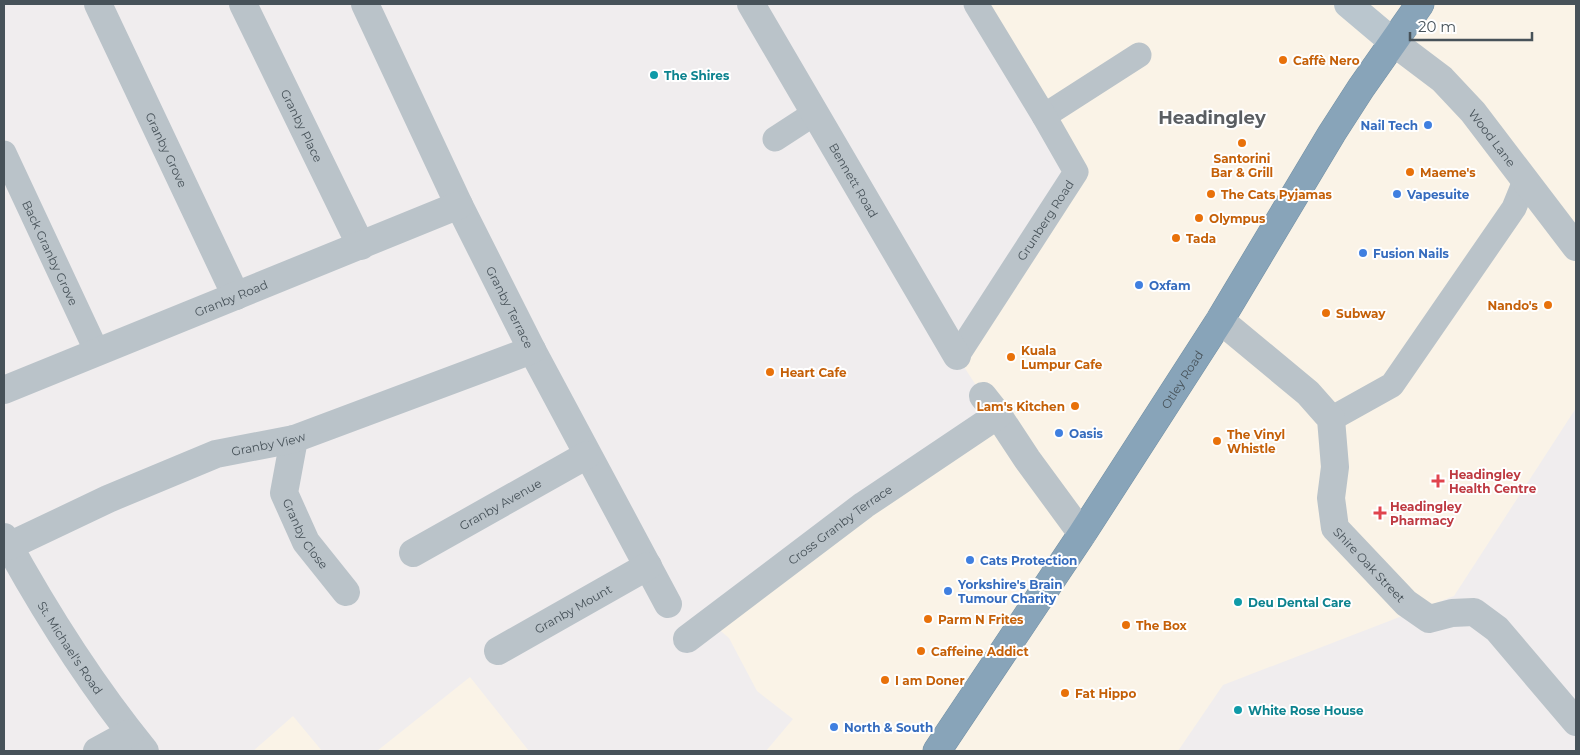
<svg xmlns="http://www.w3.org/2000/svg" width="1580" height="755" viewBox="0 0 1580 755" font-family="Montserrat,sans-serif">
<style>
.commercial{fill:#faf3e7}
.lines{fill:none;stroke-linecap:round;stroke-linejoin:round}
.highway-casing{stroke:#7490a4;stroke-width:29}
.lane{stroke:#bac3c9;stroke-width:25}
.street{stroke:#bac3c9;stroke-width:28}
.secondary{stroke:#bac6ce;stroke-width:28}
.highway{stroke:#88a4b9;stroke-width:28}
.food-dot{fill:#e8710a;stroke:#fff;stroke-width:2}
.culture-dot{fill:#0f9aa8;stroke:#fff;stroke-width:2}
.shop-dot{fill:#3f7fe0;stroke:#fff;stroke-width:2}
.health-dot{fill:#e0444e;stroke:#fff;stroke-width:2}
.labels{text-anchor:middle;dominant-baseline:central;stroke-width:4;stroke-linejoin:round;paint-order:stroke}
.food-label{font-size:12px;font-weight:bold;fill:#c56008;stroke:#fff;text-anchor:start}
.culture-label{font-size:12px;font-weight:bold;fill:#0d838f;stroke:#fff;text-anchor:start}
.street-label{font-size:12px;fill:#475259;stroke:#fff}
.shop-label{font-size:12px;font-weight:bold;fill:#366cbe;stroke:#fff;text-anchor:start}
.health-label{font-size:12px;font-weight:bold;fill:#be3a42;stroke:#fff;text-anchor:start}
.district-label{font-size:18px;font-weight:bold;fill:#5a5e62;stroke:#fff}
</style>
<rect width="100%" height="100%" fill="#f0edee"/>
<!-- commercial -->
<g class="commercial">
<polygon points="976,4 1576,4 1576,408 1454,596 1223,685 1178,751 766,751 793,719 757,691 729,638 710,622 998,415 983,396 957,356 1076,172"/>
<polygon points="470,677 529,751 377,751"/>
<polygon points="293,716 322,751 252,751 253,751"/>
</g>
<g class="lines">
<defs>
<g id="highway">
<path id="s16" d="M937 751 1082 534 1220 320 1332 133 1361 88 1420 4"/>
</g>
</defs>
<!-- highway casing -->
<use href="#highway" class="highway-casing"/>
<!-- lane -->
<g class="lane">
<polyline points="1044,116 1139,55"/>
<polyline points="775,139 815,113"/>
<path id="s1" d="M4 153 97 352"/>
<path id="s2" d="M957 356 1076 172 1044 116 976 4"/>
<polyline points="1331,419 1392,385 1514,208 1525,181"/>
</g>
<!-- street -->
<g class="street">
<path id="s3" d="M98 4 236 296"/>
<path id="s4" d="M243 4 361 246"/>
<path id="s5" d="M365 4 459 205 532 350 668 604"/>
<path id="s6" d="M751 4 957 356"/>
<path id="s7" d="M1393 42 1442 79 1473 112 1576 247"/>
<path id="s8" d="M1220 320 1308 393 1331 419 1335 467 1331 498 1335 528 1406 603 1429 619 1452 613 1474 612 1497 629 1576 722"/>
<path id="s9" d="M4 390 459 205"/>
<polyline points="983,396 998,415 1027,459 1082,534"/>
<path id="s10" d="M294 439 284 493 306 542 346 592"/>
<path id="s11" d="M4 537C45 612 91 685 145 751"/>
<path id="s12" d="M9 546 108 499 216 454 294 439 532 350"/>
<path id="s13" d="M413 553 587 455"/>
<path id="s14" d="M687 639 864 505 998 415"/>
<path id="s15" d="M498 651 648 566"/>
<polyline points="97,751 130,733"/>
</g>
<!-- secondary -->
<polyline class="secondary" points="1348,4 1393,42"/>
<!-- highway -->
<use href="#highway" class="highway"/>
</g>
<!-- markers -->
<g class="food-dot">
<circle cx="1283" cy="60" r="5"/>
<circle cx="1242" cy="143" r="5"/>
<circle cx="1410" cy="172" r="5"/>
<circle cx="1211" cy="194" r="5"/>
<circle cx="1199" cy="218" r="5"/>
<circle cx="1176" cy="238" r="5"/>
<circle cx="1548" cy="305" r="5"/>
<circle cx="1326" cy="313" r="5"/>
<circle cx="1011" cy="357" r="5"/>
<circle cx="770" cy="372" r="5"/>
<circle cx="1075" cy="406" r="5"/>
<circle cx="1217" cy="441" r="5"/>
<circle cx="928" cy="619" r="5"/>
<circle cx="1126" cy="625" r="5"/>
<circle cx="921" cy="651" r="5"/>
<circle cx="885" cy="680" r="5"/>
<circle cx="1065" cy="693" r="5"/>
</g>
<g class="culture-dot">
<circle cx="654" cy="75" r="5"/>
<circle cx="1238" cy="602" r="5"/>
<circle cx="1238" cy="710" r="5"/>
</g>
<g class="shop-dot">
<circle cx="1428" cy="125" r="5"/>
<circle cx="1397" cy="194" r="5"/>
<circle cx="1363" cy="253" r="5"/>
<circle cx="1139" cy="285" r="5"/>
<circle cx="1059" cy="433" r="5"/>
<circle cx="970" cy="560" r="5"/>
<circle cx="948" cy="591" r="5"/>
<circle cx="834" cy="727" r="5"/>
</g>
<g class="health-dot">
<path d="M1435.5 473.5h5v5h5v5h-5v5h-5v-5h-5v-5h5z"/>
<path d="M1377.5 505.5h5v5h5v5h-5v5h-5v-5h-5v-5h5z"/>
</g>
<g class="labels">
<!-- food labels -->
<g class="food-label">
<text x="1293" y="60">Caffè Nero</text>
<text x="1242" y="158" text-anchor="middle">Santorini<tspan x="1242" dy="14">Bar &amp; Grill</tspan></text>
<text x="1420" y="172">Maeme's</text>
<text x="1221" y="194">The Cats Pyjamas</text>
<text x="1209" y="218">Olympus</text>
<text x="1186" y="238">Tada</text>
<text x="1538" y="305" text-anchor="end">Nando's</text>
<text x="1336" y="313">Subway</text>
<text x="1021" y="350">Kuala<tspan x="1021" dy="14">Lumpur Cafe</tspan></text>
<text x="780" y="372">Heart Cafe</text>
<text x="1065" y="406" text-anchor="end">Lam's Kitchen</text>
<text x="1227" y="434">The Vinyl<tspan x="1227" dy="14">Whistle</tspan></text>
<text x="938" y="619">Parm N Frites</text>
<text x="1136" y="625">The Box</text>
<text x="931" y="651">Caffeine Addict</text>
<text x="895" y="680">I am Doner</text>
<text x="1075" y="693">Fat Hippo</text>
</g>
<!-- culture labels -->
<g class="culture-label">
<text x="664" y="75">The Shires</text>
<text x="1248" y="602">Deu Dental Care</text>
<text x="1248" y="710">White Rose House</text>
</g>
<!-- street labels -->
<g class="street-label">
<text stroke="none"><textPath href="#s4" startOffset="135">Granby Place</textPath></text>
<text stroke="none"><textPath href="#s7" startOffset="139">Wood Lane</textPath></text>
<text stroke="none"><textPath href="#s3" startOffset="161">Granby Grove</textPath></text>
<text stroke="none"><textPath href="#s6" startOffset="204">Bennett Road</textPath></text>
<text stroke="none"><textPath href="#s2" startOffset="162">Grunberg Road</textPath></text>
<text stroke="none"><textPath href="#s1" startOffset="110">Back Granby Grove</textPath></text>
<text stroke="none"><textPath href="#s9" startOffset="245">Granby Road</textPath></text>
<text stroke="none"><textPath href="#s5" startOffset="336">Granby Terrace</textPath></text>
<text stroke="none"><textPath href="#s16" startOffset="445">Otley Road</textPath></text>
<text stroke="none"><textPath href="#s12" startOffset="280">Granby View</textPath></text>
<text stroke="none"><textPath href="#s13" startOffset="100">Granby Avenue</textPath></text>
<text stroke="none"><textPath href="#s14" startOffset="191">Cross Granby Terrace</textPath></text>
<text stroke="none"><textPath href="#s10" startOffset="101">Granby Close</textPath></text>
<text stroke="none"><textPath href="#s8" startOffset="309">Shire Oak Street</textPath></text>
<text stroke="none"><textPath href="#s15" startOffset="86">Granby Mount</textPath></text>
<text stroke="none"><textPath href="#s11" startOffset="129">St. Michael's Road</textPath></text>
</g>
<!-- shop labels -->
<g class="shop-label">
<text x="1418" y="125" text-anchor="end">Nail Tech</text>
<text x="1407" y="194">Vapesuite</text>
<text x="1373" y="253">Fusion Nails</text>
<text x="1149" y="285">Oxfam</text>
<text x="1069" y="433">Oasis</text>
<text x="980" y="560">Cats Protection</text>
<text x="958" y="584">Yorkshire's Brain<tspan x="958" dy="14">Tumour Charity</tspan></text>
<text x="844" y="727">North &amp; South</text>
</g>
<!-- health labels -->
<g class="health-label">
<text x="1449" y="474">Headingley<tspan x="1449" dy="14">Health Centre</tspan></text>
<text x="1390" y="506">Headingley<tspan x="1390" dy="14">Pharmacy</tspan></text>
</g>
<!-- district labels -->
<g class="district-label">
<text x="1212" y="118">Headingley</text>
</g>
</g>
<!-- border -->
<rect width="1580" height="755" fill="none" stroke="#475259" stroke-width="10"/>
<!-- scale -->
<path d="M1410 32v8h122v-8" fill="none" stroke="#475259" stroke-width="2.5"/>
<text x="1418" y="32" font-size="15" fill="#475259" stroke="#ffffff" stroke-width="4" paint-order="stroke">20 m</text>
</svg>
